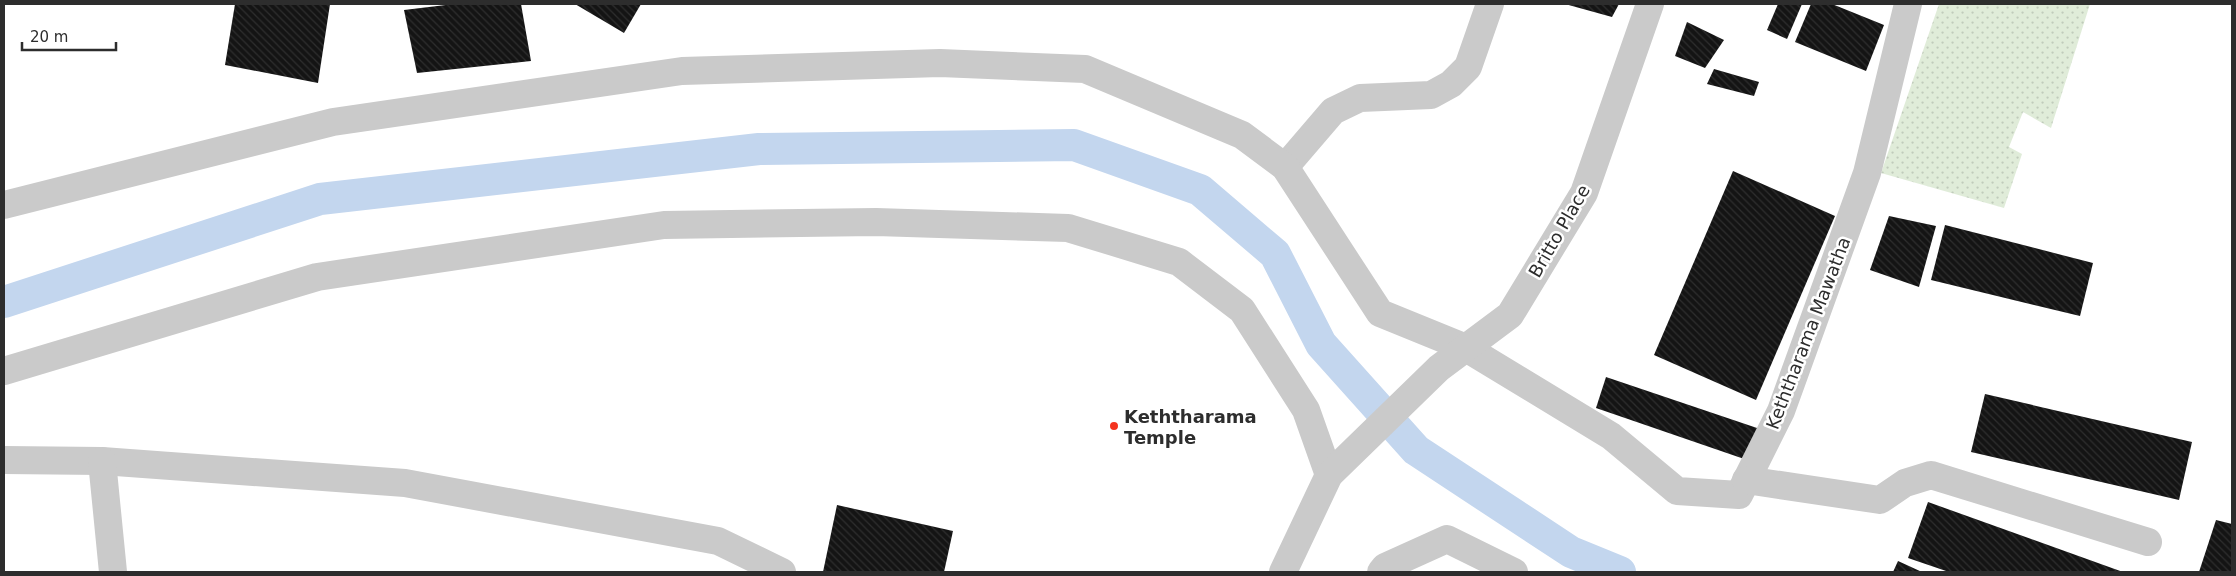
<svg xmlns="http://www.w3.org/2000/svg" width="2236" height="576" viewBox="0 0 2236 576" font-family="'DejaVu Sans',sans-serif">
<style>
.grass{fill:url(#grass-dots)}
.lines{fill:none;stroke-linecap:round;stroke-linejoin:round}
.canal{stroke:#c3d6ee;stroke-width:32}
.building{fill:url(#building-back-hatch)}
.minor{stroke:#cacaca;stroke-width:28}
.poi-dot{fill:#f4331f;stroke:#fff;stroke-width:2}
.labels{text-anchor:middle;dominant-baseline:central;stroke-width:5;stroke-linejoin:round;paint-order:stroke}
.street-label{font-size:18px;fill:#2d2d2d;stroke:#fff}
.poi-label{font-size:18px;font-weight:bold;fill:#2d2d2d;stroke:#fff;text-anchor:start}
</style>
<defs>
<pattern id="grass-dots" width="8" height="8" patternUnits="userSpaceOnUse" patternTransform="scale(1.25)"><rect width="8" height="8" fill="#e0ecd9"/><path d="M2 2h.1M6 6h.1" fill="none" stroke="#c0cbbb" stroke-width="1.8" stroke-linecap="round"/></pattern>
<pattern id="building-back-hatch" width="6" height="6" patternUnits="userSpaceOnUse" patternTransform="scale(1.25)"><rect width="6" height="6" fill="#141414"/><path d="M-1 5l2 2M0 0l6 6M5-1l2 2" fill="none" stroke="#2e2e2e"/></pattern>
</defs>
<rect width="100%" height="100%" fill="#fff"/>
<!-- grass -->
<polygon class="grass" points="1939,4 2090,4 2051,128 2023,112 2009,147 2022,154 2004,208 1881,173"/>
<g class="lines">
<!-- canal -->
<polyline class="canal" points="4,302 320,199 759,149 1074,145 1200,190 1275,254 1321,344 1416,450 1571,552 1620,572"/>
</g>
<!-- building -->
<g class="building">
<polygon points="235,4 330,4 318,83 225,65"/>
<polygon points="454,4 521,4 531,61 417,73 404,10"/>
<polygon points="575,4 641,4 624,33"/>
<polygon points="1565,4 1619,4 1612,17"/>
<polygon points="1778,4 1802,4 1787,39 1767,30"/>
<polygon points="1811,4 1832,4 1884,25 1866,71 1795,42"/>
<polygon points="1687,22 1724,40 1705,68 1675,56"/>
<polygon points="1714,69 1759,82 1754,96 1707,84"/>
<polygon points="1733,171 1835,216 1756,400 1654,355"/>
<polygon points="1889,216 1936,226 1919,287 1870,270"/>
<polygon points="1945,225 2093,263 2080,316 1931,280"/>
<polygon points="1606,377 1760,429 1750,461 1596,408"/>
<polygon points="1985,394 2192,442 2179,500 1971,452"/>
<polygon points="1928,502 2123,572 1949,572 1908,558"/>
<polygon points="837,505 953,531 944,572 823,572"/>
<polygon points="2216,520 2232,524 2232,572 2199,572"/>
<polygon points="1898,561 1922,572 1893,572"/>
</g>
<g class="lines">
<!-- minor -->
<g class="minor">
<polyline points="1285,167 1333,111 1360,98 1431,95 1451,84 1468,67 1490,4"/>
<polyline points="4,205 333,122 682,71 940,63 1085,69 1242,135 1285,167 1380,313 1466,348 1611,436 1677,491 1739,495 1781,411 1867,173 1908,4"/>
<polyline points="4,371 317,277 664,225 876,222 1068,228 1179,262 1242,310 1306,410 1329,475"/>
<polyline points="4,460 102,461 405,483 718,541 782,572"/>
<polyline points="102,461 113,572"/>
<polyline points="1746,480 1880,500 1905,483 1931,475 2148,542"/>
<polyline points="1283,572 1329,475 1439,368 1510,315 1584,193 1650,4"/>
<polyline points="1381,572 1385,567 1447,539 1514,572"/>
</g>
</g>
<!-- markers -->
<circle class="poi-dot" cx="1114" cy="426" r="5"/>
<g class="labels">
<!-- street labels -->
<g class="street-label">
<text transform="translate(1559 231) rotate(-60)">Britto Place</text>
<text transform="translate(1808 333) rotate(-69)">Keththarama Mawatha</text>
</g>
<!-- poi labels -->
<g class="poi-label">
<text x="1124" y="416">Keththarama<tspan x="1124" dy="21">Temple</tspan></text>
</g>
</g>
<!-- border -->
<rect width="2236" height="576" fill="none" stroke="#2d2d2d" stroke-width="10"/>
<!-- scale -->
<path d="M22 42v8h94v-8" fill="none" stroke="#2d2d2d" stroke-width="2.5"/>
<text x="30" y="42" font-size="15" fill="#2d2d2d" stroke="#ffffff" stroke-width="4" paint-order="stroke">20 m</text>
</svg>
